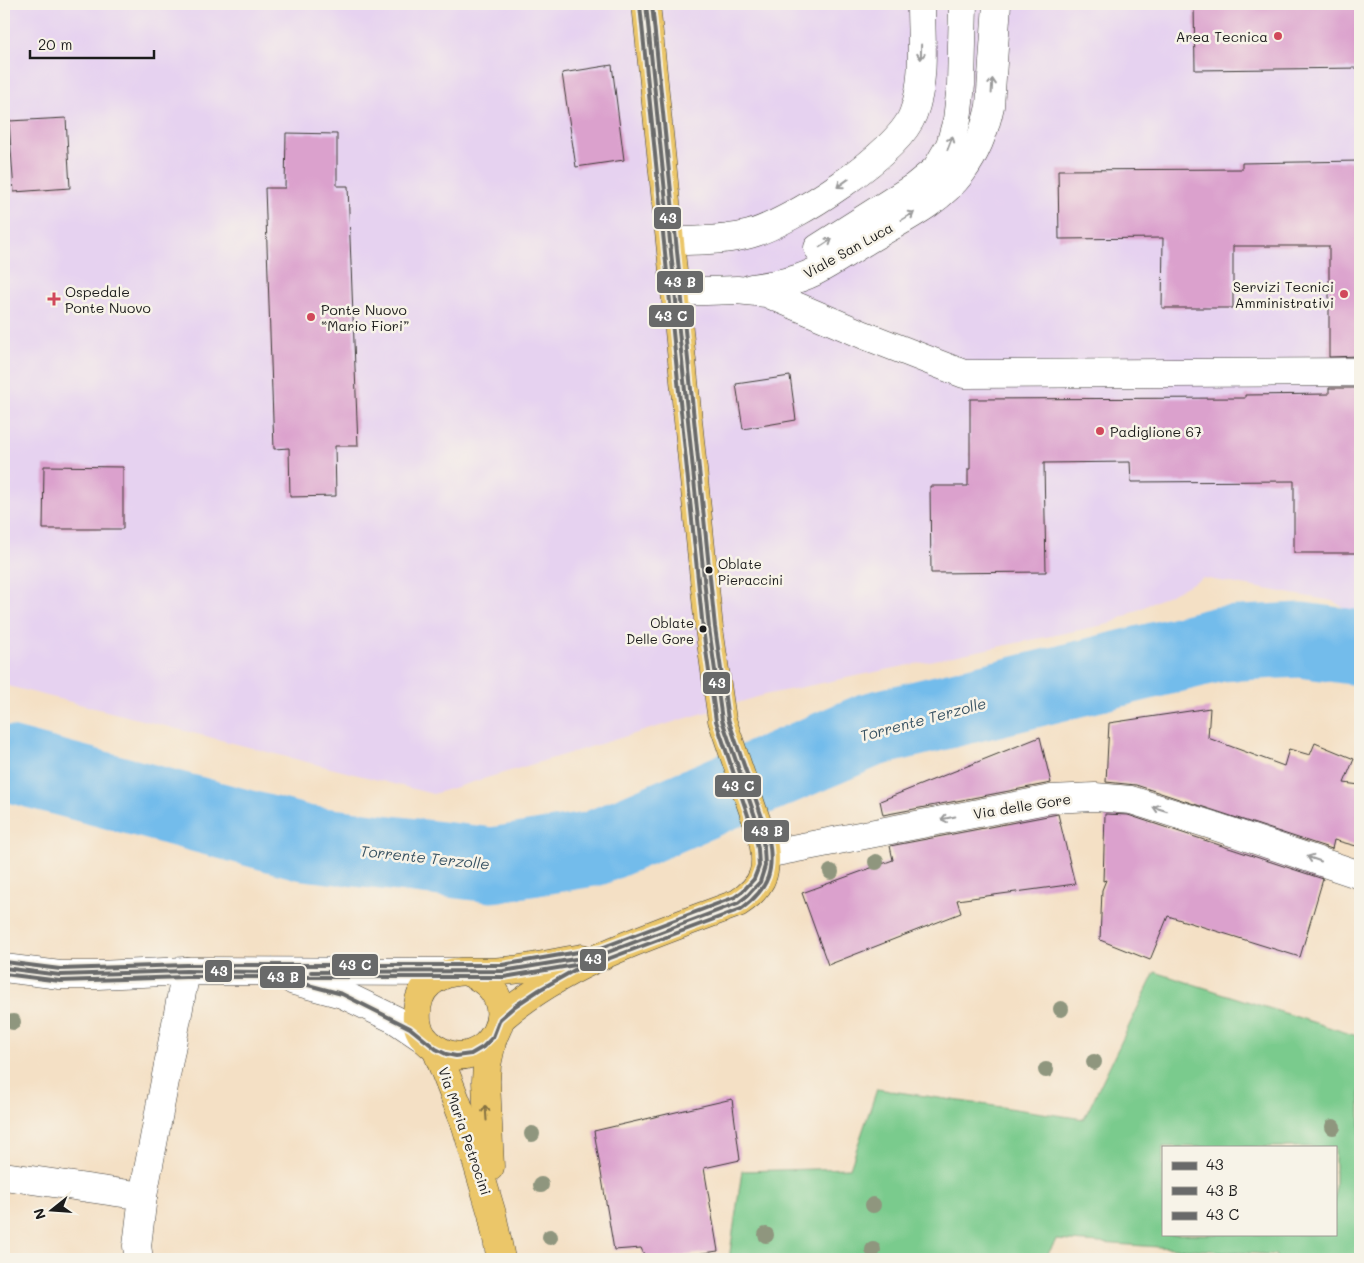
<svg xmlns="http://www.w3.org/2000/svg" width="1364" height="1263" viewBox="0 0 1364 1263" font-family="Mali,sans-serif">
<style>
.built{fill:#e6d2f0}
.green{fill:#7acb8d;stroke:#4b7454;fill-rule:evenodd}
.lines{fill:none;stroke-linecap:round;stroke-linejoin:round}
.river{stroke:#73bceb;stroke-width:75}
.building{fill:#dba1cd}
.minor-casing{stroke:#3c3935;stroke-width:29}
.major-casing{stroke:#3c3935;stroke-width:29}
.minor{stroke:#fff;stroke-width:28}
.major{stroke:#ebc669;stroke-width:28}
.bus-1-casing{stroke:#f7f3e8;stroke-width:8}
.bus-2-casing{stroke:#f7f3e8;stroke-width:8}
.bus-3-casing{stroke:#f7f3e8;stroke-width:8}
.bus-1{stroke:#696a6a;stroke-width:4}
.bus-2{stroke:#696a6a;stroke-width:4}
.bus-3{stroke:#696a6a;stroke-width:4}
.tree{fill:#8f967e}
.oneway{stroke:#999}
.oneway2{stroke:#847142}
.poi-dot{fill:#d1495b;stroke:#f7f3e8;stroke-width:2}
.bus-dot{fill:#1c1c1c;stroke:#f7f3e8;stroke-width:2}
.labels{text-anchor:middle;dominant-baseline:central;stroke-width:5;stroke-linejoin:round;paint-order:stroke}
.bus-label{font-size:13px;fill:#1c1c1c;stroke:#f7f3e8;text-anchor:start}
.poi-label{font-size:14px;fill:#1c1c1c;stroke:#f7f3e8;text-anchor:start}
.street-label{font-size:14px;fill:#1c1c1c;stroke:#f7f3e8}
.water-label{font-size:15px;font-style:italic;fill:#3a5464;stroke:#f7f3e8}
.line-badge{stroke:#f7f3e8;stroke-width:2}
.badge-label{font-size:14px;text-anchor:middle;font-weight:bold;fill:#fff}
</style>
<rect width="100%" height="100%" fill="#f7f3e8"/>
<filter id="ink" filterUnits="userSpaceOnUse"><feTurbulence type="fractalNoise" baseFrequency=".02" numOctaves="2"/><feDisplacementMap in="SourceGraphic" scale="10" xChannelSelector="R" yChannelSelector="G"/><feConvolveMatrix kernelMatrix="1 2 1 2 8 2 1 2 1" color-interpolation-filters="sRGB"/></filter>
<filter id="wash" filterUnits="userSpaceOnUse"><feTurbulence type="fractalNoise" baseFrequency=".0096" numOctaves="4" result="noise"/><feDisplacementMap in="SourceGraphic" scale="20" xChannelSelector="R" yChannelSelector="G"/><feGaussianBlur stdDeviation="1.12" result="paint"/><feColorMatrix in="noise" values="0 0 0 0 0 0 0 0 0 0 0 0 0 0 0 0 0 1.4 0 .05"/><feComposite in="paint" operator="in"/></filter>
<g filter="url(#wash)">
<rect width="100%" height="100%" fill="#f4e0c5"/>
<!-- built -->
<polygon class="built" points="4,4 1360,4 1360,618 1333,601 1203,578 1109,624 764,695 433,794 4,685"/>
<!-- green -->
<path class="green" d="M1155 972 1360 1037V1259H1276V1255L1056 1240 1045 1259H729L742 1171 850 1168 877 1089 1084 1119ZM1163 1147H1335V1234H1163Z"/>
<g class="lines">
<!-- river -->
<polyline class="river" points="4,763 305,843 492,865 593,849 870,730 1220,644 1301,640 1360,648"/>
</g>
<g id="blocks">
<!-- building -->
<g class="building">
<polygon points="1194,4 1360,4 1360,68 1195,70"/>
<polygon points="612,65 624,160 576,167 562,73"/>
<polygon points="66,118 70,188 14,192 9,121"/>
<polygon points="286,133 337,134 337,186 348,186 358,446 335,446 336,496 290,497 289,448 274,449 265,188 285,188"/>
<polygon points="1360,161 1360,356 1329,357 1329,246 1233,246 1233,308 1162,308 1163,238 1059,239 1058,170 1242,169 1242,163"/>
<polygon points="790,376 796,420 743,429 736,384"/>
<polygon points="1329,388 1360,388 1360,553 1294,553 1294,481 1131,482 1130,462 1044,463 1046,572 931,573 930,486 968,486 968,469 970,469 970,399 1245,398 1245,395 1329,394"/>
<polygon points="44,466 123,467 123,529 43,529"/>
<polygon points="1210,708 1208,738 1284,766 1289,749 1310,755 1315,743 1354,759 1344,783 1360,785 1360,847 1334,840 1332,849 1136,785 1106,782 1109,723"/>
<polygon points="1040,737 1051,783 883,815 880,801"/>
<polygon points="1058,814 1075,884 957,900 961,913 828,965 802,893 893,860 890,846"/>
<polygon points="1105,814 1128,815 1323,879 1300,957 1168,916 1150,960 1100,940 1102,890 1106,880 1103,881"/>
<polygon points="732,1099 740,1160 704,1168 718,1251 660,1259 646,1259 641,1248 614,1250 594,1131"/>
</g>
</g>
</g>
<g filter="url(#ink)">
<use href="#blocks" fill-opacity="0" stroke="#3c3935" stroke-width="1"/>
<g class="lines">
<defs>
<g id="minor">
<path d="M671 242C697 240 725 241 750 234 792 222 898 154 913 114 926 80 921 39 921 4"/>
<polyline points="818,248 914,187 936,169 950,145 957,120 961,85 963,4"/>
<path d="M751 288C772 285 794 282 814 272 832 263 849 251 866 241 899 221 938 204 962 172 977 152 985 130 990 106L997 4"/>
<polyline points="676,292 737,290 766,293 864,335 964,374 1360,372"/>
<polyline points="766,854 1051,799 1095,797 1131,800 1211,825 1360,875"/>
<polyline points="4,968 60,975 98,975 186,971 453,972"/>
<polyline points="294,981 342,994 396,1020 424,1039"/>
<polyline points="4,1176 143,1196"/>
<polyline points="139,1259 137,1246 143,1196 186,971"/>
</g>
<g id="major">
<path d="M467 972C535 998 486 1081 435 1048 426 1042 418 1032 417 1021 416 1007 419 992 430 983 451 965 478 974 503 971 529 969 556 962 582 958"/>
<path d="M500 1019C568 960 656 934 738 903 766 885 769 867 762 837L722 720 709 628 646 4"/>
<polyline points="436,1049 466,1126 492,1214 501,1259"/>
<polyline points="490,1167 486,1081 487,1065 493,1037"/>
</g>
</defs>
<!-- minor casing -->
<use href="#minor" class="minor-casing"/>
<!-- major casing -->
<use href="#major" class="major-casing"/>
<!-- minor -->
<use href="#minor" class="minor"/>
<!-- major -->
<use href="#major" class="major"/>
<defs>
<g id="bus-1">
<polyline points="4,968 60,975 186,971 259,972 342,994 410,1028 436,1049 446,1054 456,1056 471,1054 483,1047 493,1037 500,1019 515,1006 539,990 603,954 738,903 747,896 760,882 765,866 764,848 762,837 722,720 709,628 646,4"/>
<polyline points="311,972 503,971 575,959"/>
</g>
<path id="bus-2" d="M4 974 60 981 186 977H504L605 960 741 909C770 888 775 869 768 835L728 719 715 627 652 4"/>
<polyline id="bus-3" points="5,962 60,969 186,965 502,965 601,948 735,897 743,891 754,879 759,866 758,849 756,839 716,721 703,629 640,5"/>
</defs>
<!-- bus-1 casing -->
<use href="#bus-1" class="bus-1-casing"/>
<!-- bus-2 casing -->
<use href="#bus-2" class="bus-2-casing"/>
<!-- bus-3 casing -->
<use href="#bus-3" class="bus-3-casing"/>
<!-- bus-1 -->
<use href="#bus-1" class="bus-1"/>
<!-- bus-2 -->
<use href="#bus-2" class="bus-2"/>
<!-- bus-3 -->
<use href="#bus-3" class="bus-3"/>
</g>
<!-- trees -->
<g class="tree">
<circle cx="876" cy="862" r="8"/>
<circle cx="831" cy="872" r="8"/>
<circle cx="1061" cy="1009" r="8"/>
<circle cx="13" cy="1022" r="8"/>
<circle cx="1094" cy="1062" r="8"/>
<circle cx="1046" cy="1070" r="8"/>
<circle cx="1333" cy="1127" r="8"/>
<circle cx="532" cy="1134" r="8"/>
<circle cx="541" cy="1185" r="8"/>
<circle cx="873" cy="1205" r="8"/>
<circle cx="766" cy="1235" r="8"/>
<circle cx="550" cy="1237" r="8"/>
<circle cx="873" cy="1250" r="8"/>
</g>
<!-- one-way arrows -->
<defs><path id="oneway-shaft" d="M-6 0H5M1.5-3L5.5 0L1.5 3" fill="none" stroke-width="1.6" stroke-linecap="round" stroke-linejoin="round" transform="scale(1.25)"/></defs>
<g class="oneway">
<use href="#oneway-shaft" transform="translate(921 52) rotate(91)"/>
<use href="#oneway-shaft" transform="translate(992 86) rotate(-87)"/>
<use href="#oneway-shaft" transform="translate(950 143) rotate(-69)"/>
<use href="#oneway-shaft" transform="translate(843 183) rotate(144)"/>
<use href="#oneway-shaft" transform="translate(908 216) rotate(-31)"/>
<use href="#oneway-shaft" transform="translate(826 243) rotate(-33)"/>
<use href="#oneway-shaft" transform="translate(1160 809) rotate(-163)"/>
<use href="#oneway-shaft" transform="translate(948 818) rotate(168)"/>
<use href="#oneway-shaft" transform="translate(1314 859) rotate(-161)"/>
</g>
<use class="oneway2" href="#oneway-shaft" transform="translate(486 1113) rotate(-94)"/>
</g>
<!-- markers -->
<g class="poi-dot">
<circle cx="1278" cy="36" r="5"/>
<circle cx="1344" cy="294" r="5"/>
<path d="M51.5 291.5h5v5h5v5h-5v5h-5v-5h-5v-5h5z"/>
<circle cx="311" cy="317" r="5"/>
<circle cx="1100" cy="431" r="5"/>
</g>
<g class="bus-dot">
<circle cx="709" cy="570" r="4.5"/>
<circle cx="703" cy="629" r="4.5"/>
</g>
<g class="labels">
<!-- bus labels -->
<g class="bus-label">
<text x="718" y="563">Oblate<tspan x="718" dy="16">Pieraccini</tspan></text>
<text x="694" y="622" text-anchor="end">Oblate<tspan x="694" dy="16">Delle Gore</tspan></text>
</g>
<!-- poi labels -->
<g class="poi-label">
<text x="1268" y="36" text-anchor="end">Area Tecnica</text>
<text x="1334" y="286" text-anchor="end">Servizi Tecnici<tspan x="1334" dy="16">Amministrativi</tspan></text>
<text x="65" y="291">Ospedale<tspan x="65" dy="16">Ponte Nuovo</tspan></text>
<text x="321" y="309">Ponte Nuovo<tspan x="321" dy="16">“Mario Fiori”</tspan></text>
<text x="1110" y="431">Padiglione 67</text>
</g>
<!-- street labels -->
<g class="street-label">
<text transform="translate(848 250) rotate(-29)">Viale San Luca</text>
<text transform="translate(1022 806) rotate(-9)">Via delle Gore</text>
<text transform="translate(465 1131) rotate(71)">Via Maria Petrocini</text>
</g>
<!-- water labels -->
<g class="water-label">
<text transform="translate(923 719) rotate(-15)">Torrente Terzolle</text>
<text transform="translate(425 857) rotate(6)">Torrente Terzolle</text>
</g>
</g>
<g class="line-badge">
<rect x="653" y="206" width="29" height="24" rx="5" fill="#696a6a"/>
<rect x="656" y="270" width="48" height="24" rx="5" fill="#696a6a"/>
<rect x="648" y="304" width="47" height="24" rx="5" fill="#696a6a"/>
<rect x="702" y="671" width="29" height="24" rx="5" fill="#696a6a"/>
<rect x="714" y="774" width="48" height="24" rx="5" fill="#696a6a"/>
<rect x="743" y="819" width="47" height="24" rx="5" fill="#696a6a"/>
<rect x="579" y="948" width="28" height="24" rx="5" fill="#696a6a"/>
<rect x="331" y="953" width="48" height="24" rx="5" fill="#696a6a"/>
<rect x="204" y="959" width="29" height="24" rx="5" fill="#696a6a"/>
<rect x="259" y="965" width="47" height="24" rx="5" fill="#696a6a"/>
</g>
<g class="badge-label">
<text x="668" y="223">43</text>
<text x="680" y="287">43 B</text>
<text x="671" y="321">43 C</text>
<text x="717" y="688">43</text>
<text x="738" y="791">43 C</text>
<text x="767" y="836">43 B</text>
<text x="593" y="964">43</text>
<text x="355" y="970">43 C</text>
<text x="219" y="976">43</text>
<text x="283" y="982">43 B</text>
</g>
<!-- margin -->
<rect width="1364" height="1263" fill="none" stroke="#f7f3e8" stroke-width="20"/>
<!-- legend -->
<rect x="1162" y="1146" width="175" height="90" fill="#f7f3e8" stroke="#9f9d96"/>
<rect x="1172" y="1162" width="25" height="8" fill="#696a6a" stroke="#9f9d96"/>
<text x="1206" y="1170" font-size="15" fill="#1c1c1c">43</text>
<rect x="1172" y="1187" width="25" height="8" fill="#696a6a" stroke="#9f9d96"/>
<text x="1206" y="1196" font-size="15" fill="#1c1c1c">43 B</text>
<rect x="1172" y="1212" width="25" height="8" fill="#696a6a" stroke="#9f9d96"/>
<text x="1206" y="1220" font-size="15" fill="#1c1c1c">43 C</text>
<!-- north arrow -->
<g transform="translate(52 1210) rotate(253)" stroke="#f7f3e8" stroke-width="4" paint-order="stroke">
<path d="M0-4L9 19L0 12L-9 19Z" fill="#1c1c1c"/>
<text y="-8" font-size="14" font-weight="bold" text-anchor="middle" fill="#1c1c1c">N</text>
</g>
<!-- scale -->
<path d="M30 50v8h124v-8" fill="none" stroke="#1c1c1c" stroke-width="2.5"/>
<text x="38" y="50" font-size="15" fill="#1c1c1c" stroke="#f7f3e8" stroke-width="4" paint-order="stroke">20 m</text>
</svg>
